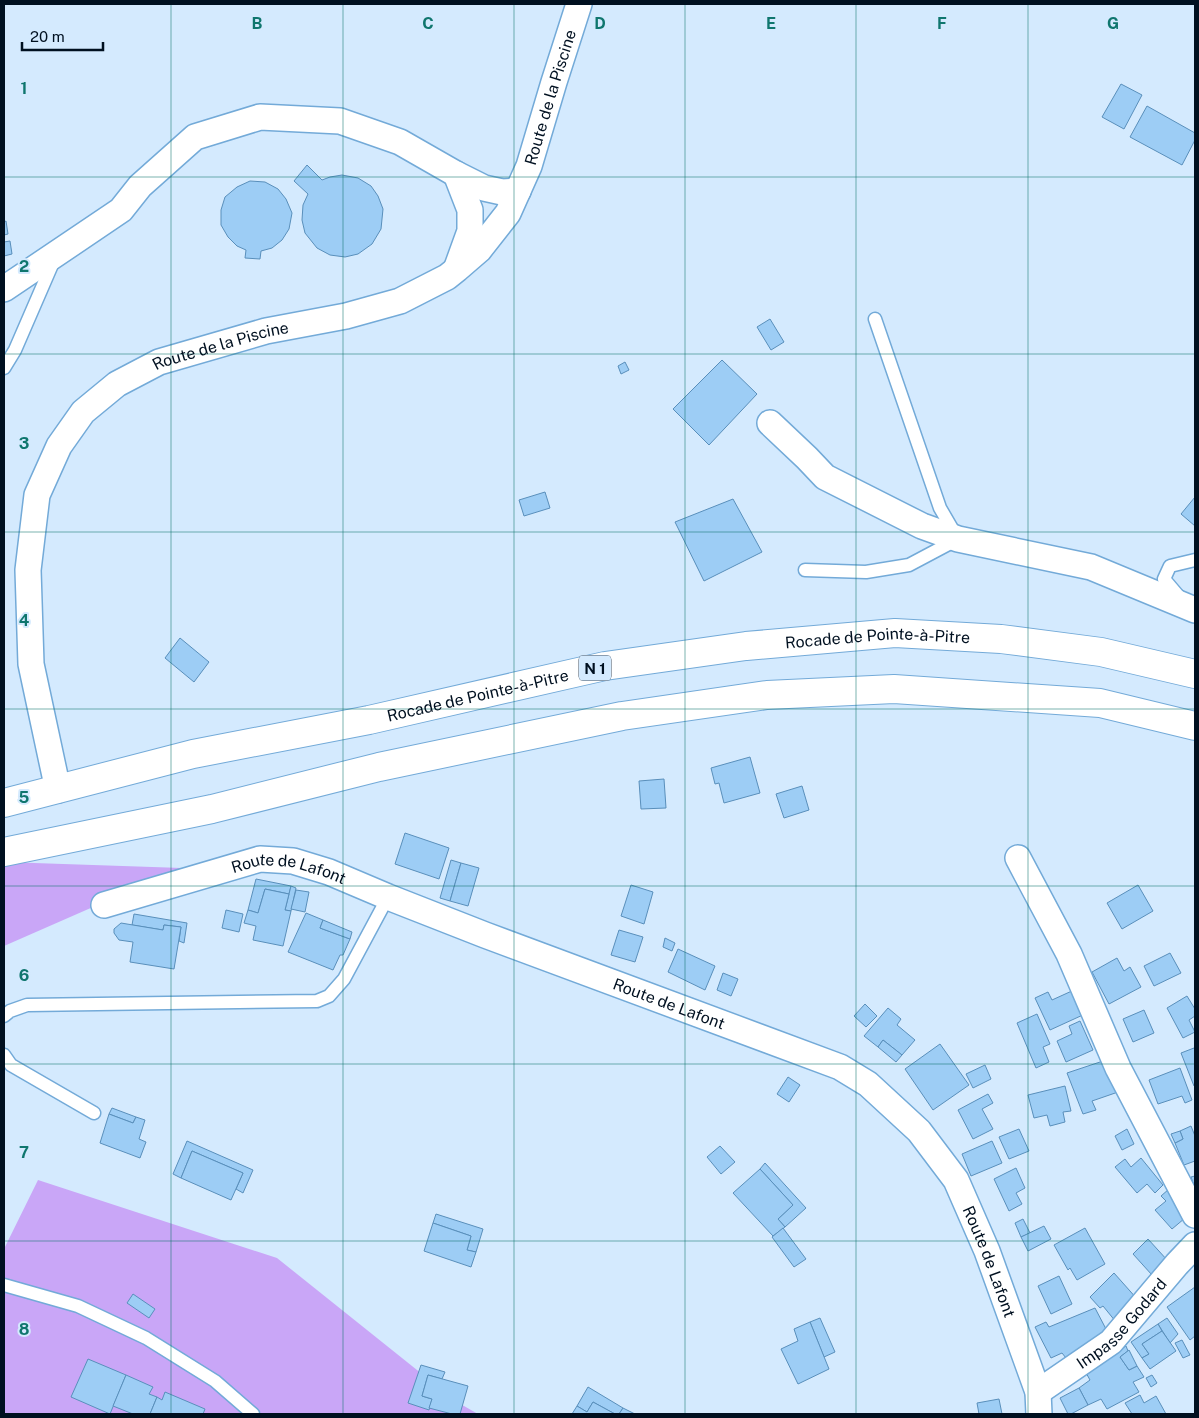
<svg xmlns="http://www.w3.org/2000/svg" width="1199" height="1418" viewBox="0 0 1199 1418" font-family="'Public Sans',sans-serif">
<style>
.green{fill:#c9a6f7}
.building{fill:#9dcdf5;stroke:#598fbb}
.lines{fill:none;stroke-linecap:round;stroke-linejoin:round}
.lane-casing{stroke:#73aad8;stroke-width:15}
.street-casing{stroke:#73aad8;stroke-width:28}
.highway-casing{stroke:#73aad8;stroke-width:30}
.lane{stroke:#fff;stroke-width:12}
.street{stroke:#fff;stroke-width:25}
.highway{stroke:#fff;stroke-width:28}
.grid{fill:none;stroke:#0f766e;stroke-width:1;stroke-opacity:0.55}
.labels{text-anchor:middle;dominant-baseline:central;stroke-width:4;stroke-linejoin:round;paint-order:stroke}
.shield{fill:#d4eafe;stroke:#405163;stroke-width:1}
.shield-label{font-size:15px;font-weight:bold;fill:#001020}
.street-label{font-size:16px;fill:#001020;stroke:#d4eafe}
.grid-label{font-size:16px;text-anchor:middle;font-weight:bold;fill:#0f766e;stroke:#d4eafe;stroke-width:4;stroke-linejoin:round;paint-order:stroke}
</style>
<rect width="100%" height="100%" fill="#d4eafe"/>
<!-- green -->
<g class="green">
<polygon points="4,862 182,868 4,946"/>
<polygon points="38,1180 277,1258 457,1402 478,1414 4,1414 4,1249"/>
</g>
<!-- building -->
<g class="building">
<polygon points="1121,84 1142,95 1124,129 1102,117"/>
<polygon points="1147,106 1195,133 1195,140 1182,165 1130,137"/>
<polygon points="307,165 322,180 330,177 342,175 358,178 371,186 378,196 383,209 381,229 372,244 358,254 345,257 330,255 317,248 305,233 302,220 303,205 308,194 294,181"/>
<polygon points="250,181 265,182 278,189 286,199 292,213 289,229 282,240 272,248 261,251 260,259 245,258 246,250 237,246 228,237 221,225 221,210 225,197 237,187"/>
<polygon points="6,221 8,234 4,235 4,222"/>
<polygon points="10,241 12,254 4,256 4,242"/>
<polygon points="770,319 784,342 771,350 757,327"/>
<polygon points="722,360 757,394 709,445 673,409"/>
<polygon points="625,362 629,370 621,374 618,366"/>
<polygon points="545,492 550,508 524,516 519,500"/>
<polygon points="1195,497 1195,526 1181,514"/>
<polygon points="733,499 762,552 704,581 675,522"/>
<polygon points="180,638 209,662 194,682 165,658"/>
<polygon points="750,757 760,793 724,803 719,783 715,784 711,768"/>
<polygon points="664,779 666,808 641,809 639,781"/>
<polygon points="802,786 809,810 784,818 776,794"/>
<polygon points="405,833 449,848 439,879 395,864"/>
<polygon points="451,860 461,863 450,901 440,898"/>
<polygon points="461,863 479,868 468,906 450,901"/>
<polygon points="256,879 291,886 289,894 265,889 258,913 248,910"/>
<polygon points="631,885 653,892 644,924 621,916"/>
<polygon points="1138,885 1153,911 1122,929 1107,903"/>
<polygon points="291,886 296,888 291,911 285,910"/>
<polygon points="265,889 289,894 285,910 291,911 283,946 253,940 256,926 244,923 248,910 258,913"/>
<polygon points="296,890 309,892 305,912 291,909"/>
<polygon points="226,910 243,914 239,932 222,928"/>
<polygon points="306,913 323,920 320,928 350,939 343,955 340,955 333,970 288,952"/>
<polygon points="134,914 187,923 184,943 179,941 181,927 164,925 163,930 132,925"/>
<polygon points="323,920 352,932 350,939 320,928"/>
<polygon points="121,923 163,930 164,925 181,927 174,969 130,962 133,942 119,940 114,933 114,929"/>
<polygon points="619,930 643,937 635,962 611,955"/>
<polygon points="665,938 675,943 672,951 663,947"/>
<polygon points="678,949 715,966 705,990 668,972"/>
<polygon points="1170,953 1181,973 1154,986 1144,966"/>
<polygon points="1117,958 1124,971 1130,967 1141,987 1109,1004 1092,972"/>
<polygon points="723,973 738,979 731,996 717,990"/>
<polygon points="1074,990 1085,1014 1050,1030 1035,998 1048,992 1052,1000"/>
<polygon points="1187,996 1195,1009 1195,1016 1189,1020 1195,1032 1183,1038 1167,1008"/>
<polygon points="865,1004 877,1016 866,1027 854,1016"/>
<polygon points="888,1008 901,1019 897,1025 915,1040 902,1055 883,1040 878,1047 864,1036"/>
<polygon points="1144,1010 1154,1033 1133,1042 1123,1019"/>
<polygon points="1037,1014 1050,1044 1043,1047 1049,1062 1036,1068 1017,1023"/>
<polygon points="1080,1021 1093,1050 1066,1062 1057,1041 1072,1034 1069,1026"/>
<polygon points="883,1040 902,1055 896,1062 878,1047"/>
<polygon points="940,1044 969,1085 933,1110 905,1069"/>
<polygon points="1194,1048 1195,1050 1195,1086 1194,1086 1181,1053"/>
<polygon points="1109,1059 1121,1091 1092,1101 1096,1110 1083,1114 1067,1073"/>
<polygon points="985,1065 991,1079 973,1088 966,1074"/>
<polygon points="1180,1068 1192,1100 1185,1103 1182,1096 1158,1104 1149,1080"/>
<polygon points="788,1077 800,1085 789,1102 777,1094"/>
<polygon points="1065,1086 1071,1111 1063,1112 1065,1122 1050,1126 1047,1115 1034,1118 1028,1095"/>
<polygon points="988,1094 993,1103 982,1109 993,1129 973,1139 958,1110"/>
<polygon points="112,1108 136,1117 133,1123 109,1114"/>
<polygon points="109,1114 133,1123 136,1117 145,1120 139,1139 146,1142 140,1158 100,1143"/>
<polygon points="1191,1126 1195,1136 1195,1161 1184,1165 1175,1143 1183,1139 1180,1131"/>
<polygon points="1019,1129 1029,1151 1009,1159 999,1137"/>
<polygon points="1127,1129 1134,1144 1122,1150 1115,1136"/>
<polygon points="1180,1131 1183,1139 1175,1143 1171,1134"/>
<polygon points="187,1141 253,1170 243,1193 236,1189 243,1173 192,1151 181,1178 173,1174"/>
<polygon points="992,1141 1002,1163 971,1176 962,1154"/>
<polygon points="720,1146 735,1162 721,1174 707,1157"/>
<polygon points="192,1151 243,1173 231,1200 181,1178"/>
<polygon points="1141,1158 1163,1185 1155,1193 1147,1184 1137,1193 1115,1167 1125,1159 1131,1167"/>
<polygon points="765,1163 806,1208 785,1227 778,1219 793,1205 760,1169"/>
<polygon points="1016,1168 1025,1188 1016,1193 1022,1204 1009,1211 994,1179"/>
<polygon points="760,1169 793,1205 778,1219 785,1227 773,1236 733,1193"/>
<polygon points="1195,1176 1195,1189 1191,1177"/>
<polygon points="1169,1189 1191,1213 1172,1229 1155,1210 1166,1201 1161,1196"/>
<polygon points="436,1214 483,1229 476,1252 467,1250 471,1236 433,1223"/>
<polygon points="1023,1219 1030,1233 1021,1237 1015,1223"/>
<polygon points="433,1223 471,1236 467,1250 476,1252 471,1267 424,1251"/>
<polygon points="1044,1226 1051,1239 1028,1251 1021,1237"/>
<polygon points="783,1228 806,1259 794,1267 772,1237"/>
<polygon points="1085,1228 1105,1264 1077,1280 1070,1268 1068,1270 1054,1245"/>
<polygon points="1148,1239 1168,1261 1152,1275 1133,1254"/>
<polygon points="1114,1273 1138,1300 1116,1322 1103,1306 1100,1308 1090,1297"/>
<polygon points="1059,1276 1072,1304 1051,1314 1038,1286"/>
<polygon points="1195,1287 1195,1336 1190,1340 1167,1307"/>
<polygon points="133,1294 155,1309 149,1318 127,1303"/>
<polygon points="1095,1308 1106,1329 1098,1340 1066,1358 1062,1353 1051,1358 1035,1327 1046,1322 1049,1327"/>
<polygon points="820,1318 835,1352 824,1357 810,1322"/>
<polygon points="1167,1318 1178,1334 1170,1343 1158,1324"/>
<polygon points="810,1322 829,1369 798,1384 781,1349 798,1341 794,1329"/>
<polygon points="1158,1324 1162,1331 1142,1344 1149,1354 1142,1358 1131,1342"/>
<polygon points="1162,1331 1176,1351 1150,1369 1142,1358 1149,1354 1142,1344"/>
<polygon points="1182,1340 1190,1355 1183,1358 1175,1343"/>
<polygon points="1126,1346 1128,1351 1120,1357 1129,1370 1137,1366 1144,1377 1133,1382 1139,1392 1107,1409 1101,1399 1088,1405 1079,1388 1090,1380 1085,1371"/>
<polygon points="1129,1350 1137,1366 1129,1370 1120,1357"/>
<polygon points="88,1359 126,1375 110,1414 71,1397"/>
<polygon points="421,1365 445,1372 442,1379 428,1375 422,1396 432,1399 429,1410 408,1403"/>
<polygon points="126,1375 153,1387 149,1394 157,1397 150,1414 133,1414 113,1406"/>
<polygon points="428,1375 468,1386 460,1414 452,1414 429,1408 432,1399 422,1396"/>
<polygon points="1152,1375 1157,1383 1151,1387 1146,1378"/>
<polygon points="588,1387 623,1408 619,1414 615,1414 593,1402 587,1412 577,1406"/>
<polygon points="1079,1388 1088,1405 1071,1414 1068,1414 1060,1398"/>
<polygon points="165,1392 205,1409 203,1414 150,1414 157,1397 162,1400"/>
<polygon points="1140,1395 1144,1403 1156,1396 1166,1414 1132,1414 1125,1403"/>
<polygon points="999,1399 1002,1414 979,1414 977,1403"/>
<polygon points="593,1402 615,1414 572,1414 577,1406 587,1412"/>
<polygon points="623,1408 635,1414 619,1414"/>
</g>
<g class="lines">
<defs>
<g id="lane">
<polyline points="4,368 15,350 54,260"/>
<polyline points="805,570 866,572 909,565 958,539 940,508 875,319"/>
<polyline points="1181,599 1164,579 1170,566 1195,560"/>
<polyline points="4,1016 10,1011 27,1005 317,1001 329,996 344,979 388,897"/>
<polyline points="4,1055 11,1065 94,1113"/>
<polyline points="4,1285 78,1306 146,1338 215,1381 253,1414"/>
</g>
<g id="street">
<polyline points="456,174 470,210 470,231 457,267"/>
<polyline points="4,289 121,210 140,186 195,137 260,117 340,121 400,142 456,174 484,188 502,192 518,191"/>
<polyline points="770,423 807,458 825,477 922,526 958,539 1091,567 1195,610"/>
<path id="s1" d="M58 790 31 664 28 570 37 495 59 446 83 412 117 384 159 362 266 331 346 316 400 301 447 277 457 269 479 250 508 213 529 166 554 82 579 4"/>
<polyline points="1018,858 1069,954 1118,1068 1195,1215"/>
<path id="s2" d="M104 905 260 859 293 861 329 872 388 897 485 935 840 1067 868 1084 919 1131 956 1180 987 1251 1038 1392 1039 1414"/>
<path id="s3" d="M1038 1392 1111 1342 1177 1264 1195 1245"/>
</g>
<g id="highway">
<path id="s4" d="M4 803 193 754 369 720 605 666 746 646 895 633 1001 639 1101 652 1195 674"/>
<polyline points="4,852 212,809 379,767 622,716 767,695 894,689 1100,703 1195,726"/>
</g>
</defs>
<!-- lane casing -->
<use href="#lane" class="lane-casing"/>
<!-- street casing -->
<use href="#street" class="street-casing"/>
<!-- highway casing -->
<use href="#highway" class="highway-casing"/>
<!-- lane -->
<use href="#lane" class="lane"/>
<!-- street -->
<use href="#street" class="street"/>
<!-- highway -->
<use href="#highway" class="highway"/>
</g>
<!-- grid -->
<path class="grid" d="M171 4V1414M343 4V1414M514 4V1414M685 4V1414M856 4V1414M1028 4V1414M4 177H1195M4 354H1195M4 532H1195M4 709H1195M4 886H1195M4 1064H1195M4 1241H1195"/>
<g class="labels">
<!-- shield labels -->
<rect class="shield" x="579" y="655.5" width="32" height="25" rx="4"/>
<g class="shield-label">
<text x="595" y="668">N 1</text>
</g>
<!-- street labels -->
<g class="street-label">
<text stroke="none"><textPath href="#s1" startOffset="999">Route de la Piscine</textPath></text>
<text stroke="none"><textPath href="#s1" startOffset="549">Route de la Piscine</textPath></text>
<text stroke="none"><textPath href="#s4" startOffset="891">Rocade de Pointe-à-Pitre</textPath></text>
<text stroke="none"><textPath href="#s4" startOffset="486">Rocade de Pointe-à-Pitre</textPath></text>
<text stroke="none"><textPath href="#s2" startOffset="192">Route de Lafont</textPath></text>
<text stroke="none"><textPath href="#s2" startOffset="598">Route de Lafont</textPath></text>
<text stroke="none"><textPath href="#s2" startOffset="1032">Route de Lafont</textPath></text>
<text stroke="none"><textPath href="#s3" startOffset="109">Impasse Godard</textPath></text>
</g>
</g>
<g class="grid-label">
<text x="257" y="29">B</text>
<text x="428" y="29">C</text>
<text x="600" y="29">D</text>
<text x="771" y="29">E</text>
<text x="942" y="29">F</text>
<text x="1113" y="29">G</text>
<text x="24" y="94">1</text>
<text x="24" y="272">2</text>
<text x="24" y="449">3</text>
<text x="24" y="626">4</text>
<text x="24" y="803">5</text>
<text x="24" y="981">6</text>
<text x="24" y="1158">7</text>
<text x="24" y="1335">8</text>
</g>
<!-- border -->
<rect width="1199" height="1418" fill="none" stroke="#001020" stroke-width="10"/>
<!-- scale -->
<path d="M22 42v8h81v-8" fill="none" stroke="#001020" stroke-width="2.5"/>
<text x="30" y="42" font-size="15" fill="#001020" stroke="#d4eafe" stroke-width="4" paint-order="stroke">20 m</text>
</svg>
